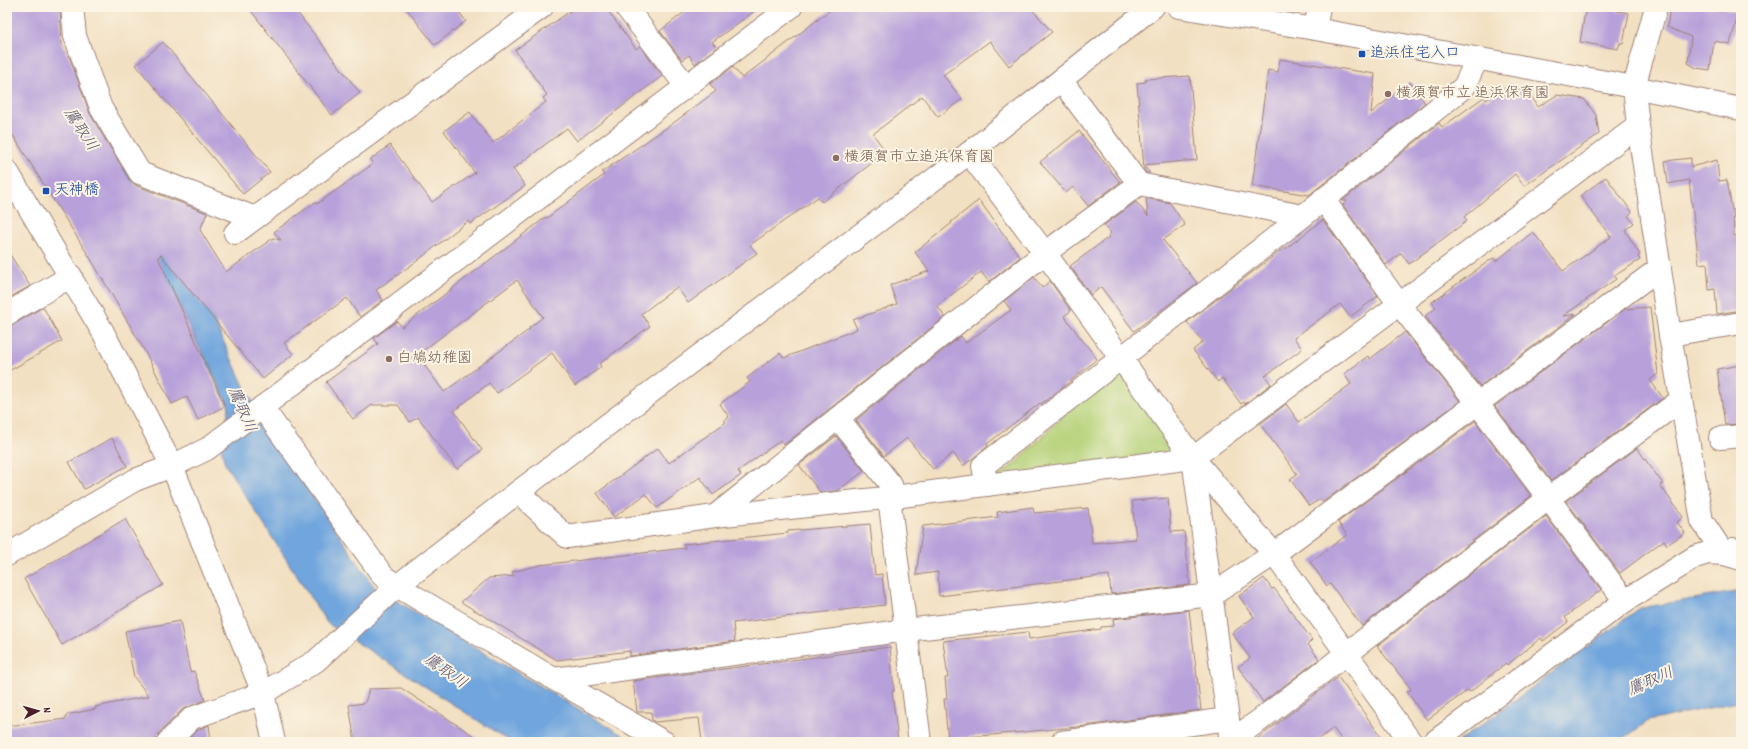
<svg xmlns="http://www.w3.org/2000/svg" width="1748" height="749" viewBox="0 0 1748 749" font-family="Dekko,'Klee One',sans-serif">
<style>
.green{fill:#b5d279;stroke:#807852}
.water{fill:#70a5dd;stroke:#5d6284}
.building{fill:#b8a1da;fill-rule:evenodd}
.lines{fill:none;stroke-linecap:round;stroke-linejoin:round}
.minor-casing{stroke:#9e8076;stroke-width:24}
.minor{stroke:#fff;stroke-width:22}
.transit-dot{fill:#1a4fb4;stroke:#fcf5e5;stroke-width:1.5}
.education-dot{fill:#8d6e63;stroke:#fcf5e5;stroke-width:1.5}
.labels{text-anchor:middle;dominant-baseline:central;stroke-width:4;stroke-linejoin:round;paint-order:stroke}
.transit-label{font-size:15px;fill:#164399;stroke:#fcf5e5;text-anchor:start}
.education-label{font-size:15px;fill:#785e54;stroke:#fcf5e5;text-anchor:start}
.water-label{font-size:16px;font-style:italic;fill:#595572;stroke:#fcf5e5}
</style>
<rect width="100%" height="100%" fill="#fcf5e5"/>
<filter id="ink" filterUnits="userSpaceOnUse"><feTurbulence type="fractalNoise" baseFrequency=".025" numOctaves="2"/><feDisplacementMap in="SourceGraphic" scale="8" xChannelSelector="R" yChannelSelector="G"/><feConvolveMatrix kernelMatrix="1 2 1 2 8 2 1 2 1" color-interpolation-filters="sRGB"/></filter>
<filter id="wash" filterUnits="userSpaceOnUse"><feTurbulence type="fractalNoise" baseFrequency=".012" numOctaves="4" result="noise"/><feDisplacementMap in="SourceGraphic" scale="16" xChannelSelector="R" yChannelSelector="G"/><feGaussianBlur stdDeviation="0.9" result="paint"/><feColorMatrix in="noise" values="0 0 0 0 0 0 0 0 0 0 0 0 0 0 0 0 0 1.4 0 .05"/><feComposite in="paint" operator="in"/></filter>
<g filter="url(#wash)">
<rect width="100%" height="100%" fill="#f2e0c2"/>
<!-- green -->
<polygon class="green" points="1121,359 1193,458 987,485 1016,463"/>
<!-- water -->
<g class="water">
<polygon points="124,167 209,310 244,386 268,430 375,588 634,742 511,742 327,623 225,464 221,447 229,407 194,336 116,169"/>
<polygon points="1741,591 1741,701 1648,721 1619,742 1458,742 1640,608"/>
</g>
<g id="blocks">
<!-- building -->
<g class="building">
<polygon points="7,7 60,7 62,45 71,61 90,114 129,179 135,185 207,213 200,230 226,272 273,238 281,240 274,232 315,202 317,204 373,164 370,160 390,145 432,202 475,173 444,131 470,112 493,143 546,102 543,98 547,95 515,50 576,7 605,7 636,49 640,46 662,76 577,141 567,128 513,169 525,186 470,224 468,221 417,261 376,290 383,300 360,317 347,298 284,343 293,354 263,379 161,255 158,257 225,406 198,420 187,397 172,404 143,348 92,261 7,126"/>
<polygon points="248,7 293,7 360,93 332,115"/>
<polygon points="405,7 455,7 466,21 435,45"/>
<polygon points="691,7 760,7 712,42 717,47 695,64 689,55 682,60 660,31"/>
<path d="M834 7H1030L1052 32 1009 66 990 41 943 75 962 99 938 117 922 96 873 134 886 152 822 202 818 197 750 245 757 253 688 303 677 287 641 314 650 326 599 364 601 367 575 386 552 353 497 393 489 383 454 411 482 450 457 469 418 417 410 422 398 405H372L353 419 326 382 378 344 374 338 397 321 402 327 546 217 547 218 604 175 602 172 672 124 716 91 710 84 733 67 742 78ZM517 280 543 317 529 328 530 329 444 392 417 355Z"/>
<polygon points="1586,7 1617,7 1617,11 1629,13 1623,44 1620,43 1618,49 1580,42"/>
<polygon points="1670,7 1719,7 1739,12 1730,44 1714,41 1710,70 1696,68 1688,63 1691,37 1667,27"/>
<polygon points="163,42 270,172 243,194 136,65"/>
<polygon points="1280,59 1375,74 1371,113 1410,82 1425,103 1309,195 1252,186 1268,70 1278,72"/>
<polygon points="1190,76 1197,160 1143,165 1150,173 1146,173 1144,169 1137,83 1146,82 1145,79"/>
<polygon points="1505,88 1510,96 1521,89 1525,95 1529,92 1538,107 1557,95 1584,99 1596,115 1599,134 1524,186 1515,174 1464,217 1467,221 1409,264 1401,253 1386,265 1343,205 1347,201 1342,201 1439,123 1442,127 1484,97 1486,100"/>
<polygon points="1079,131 1120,182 1088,206 1073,187 1066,193 1040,162"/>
<polygon points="1691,158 1691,167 1717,160 1719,181 1727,180 1732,210 1733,209 1734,236 1738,235 1741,270 1741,310 1717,314 1715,289 1709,290 1707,263 1699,264 1689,180 1668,184 1665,161"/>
<polygon points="1606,177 1632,212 1628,216 1634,223 1625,230 1640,255 1638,256 1640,260 1614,276 1616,279 1563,316 1576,314 1480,386 1425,316 1436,308 1432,302 1493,258 1496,261 1533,232 1563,271 1611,237 1580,196"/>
<polygon points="1146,198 1170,203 1185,225 1163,240 1197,283 1134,331 1101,287 1091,295 1070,266 1109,237 1108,236 1111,233 1104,225 1136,202 1148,216"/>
<polygon points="979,200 1020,257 989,282 981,272 937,306 945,317 784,445 781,440 738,471 741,475 713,495 700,477 657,508 646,494 614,517 597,493 658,448 669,463 726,422 724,420 729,417 720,404 750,382 747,378 780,353 784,358 857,329 853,320 897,304 890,285 929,271 915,252 952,223 951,222"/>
<polygon points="1323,220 1378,296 1350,317 1340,304 1294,338 1302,349 1265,376 1271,384 1245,404 1244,402 1241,404 1222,378 1218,382 1193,350 1203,342 1187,322 1284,248 1285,249"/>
<polygon points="7,250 30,286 7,299"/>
<polygon points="1034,277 1042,288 1050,281 1071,311 1064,316 1097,359 1062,388 1041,404 1040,403 987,444 988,446 963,466 953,453 933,469 907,438 884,456 856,420 961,336 966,343 1011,310 1004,301"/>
<polygon points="43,307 62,341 7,372 7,326 13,325"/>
<polygon points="1650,307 1658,374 1650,380 1663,398 1551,481 1495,406 1625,309"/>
<polygon points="1405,332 1460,401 1323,502 1320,499 1309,506 1290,479 1297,474 1260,424 1286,404 1299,422 1351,384 1344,374 1368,356 1370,359"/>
<polygon points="1741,365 1741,424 1725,425 1717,369"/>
<polygon points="1475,421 1531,496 1362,626 1330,584 1327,586 1310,562 1347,535 1338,522"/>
<polygon points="836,436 864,471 837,491 820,492 799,465"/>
<polygon points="112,438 127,466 84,489 69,462"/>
<polygon points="1637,448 1663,484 1660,485 1683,517 1677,522 1685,533 1667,545 1664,540 1620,573 1566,501"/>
<polygon points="1168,498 1171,532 1184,531 1190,585 1111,594 1109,575 939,596 938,572 916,575 923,526 998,517 997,512 1033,507 1034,513 1088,508 1092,543 1136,539 1132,501"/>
<polygon points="1546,516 1601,590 1565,617 1568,622 1543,641 1541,638 1507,665 1506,663 1470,692 1468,690 1427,720 1407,692 1411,689 1377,646"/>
<polygon points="125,519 163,585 62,645 24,579"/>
<polygon points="870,524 875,575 882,574 885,605 733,623 735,641 630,656 630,651 557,660 461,602 489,578 514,576 512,572 540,565 685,548 683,544 788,533 788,531"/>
<polygon points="1264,578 1272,589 1274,588 1312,640 1308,644 1319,659 1263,702 1238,667 1250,658 1232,633 1254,617 1239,596"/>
<polygon points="1189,610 1201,710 1077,727 948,739 944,699 947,699 945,678 948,678 943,641 1028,632 1029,639 1101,629 1101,627 1114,626 1113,619"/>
<polygon points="180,621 190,672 194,671 205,700 183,709 159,733 156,742 7,742 7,726 66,719 66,715 96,709 95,707 149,696 134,677 125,631"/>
<polygon points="890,647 894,691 892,691 898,742 702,742 699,718 655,722 652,720 651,712 637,712 633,681"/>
<polygon points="1338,677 1385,742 1343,742 1333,728 1316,742 1253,742"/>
<polygon points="401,688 483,742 355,742 349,705 365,703 369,689"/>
<polygon points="209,725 211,742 186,742 199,729"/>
</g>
</g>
</g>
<g filter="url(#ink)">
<use href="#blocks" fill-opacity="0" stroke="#9e8076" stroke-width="1"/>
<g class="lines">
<defs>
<g id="minor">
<polyline points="72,7 75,36 101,108 140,173 255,218"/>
<polyline points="626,7 686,86"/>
<polyline points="1179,7 1315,29 1634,87 1741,109"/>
<polyline points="1656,7 1634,87 1638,126 1670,335 1702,521 1724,554 1741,559"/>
<polyline points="1315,29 1319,7"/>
<polyline points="1061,80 1139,184"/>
<polyline points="969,153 1045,253 1193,458 1231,742"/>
<polyline points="7,171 103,332 172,466 263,693 274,742"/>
<polyline points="1323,199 1399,304 1478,404 1625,601"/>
<polyline points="235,233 542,7"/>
<polyline points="7,314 71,276"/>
<polyline points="1670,335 1741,323"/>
<polyline points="262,407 383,576 397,586 554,679 664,742"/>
<polyline points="838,418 891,485 894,497"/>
<polyline points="1720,438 1741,436"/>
<polyline points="1193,458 1274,554 1411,742"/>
<polyline points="987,485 983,466 1303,216 1464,87 1477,59"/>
<polyline points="518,492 567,537 715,516 894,497 1193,458 1638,126"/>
<polyline points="889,497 920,742"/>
<polyline points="715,516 1045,253 1139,184 1303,216"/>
<polyline points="7,555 135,480 172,466 207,449 791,7"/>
<polyline points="554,679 906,630 1212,595 1274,554 1660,268"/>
<polyline points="1230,733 1243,732 1260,720 1549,498 1681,400"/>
<polyline points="168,742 192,718 263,693 316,661 397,586 518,492 969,153 1153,7"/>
<polyline points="1062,742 1228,719"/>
<polyline points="1434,742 1625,601 1695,557 1708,553 1724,554 1733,549"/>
</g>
</defs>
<!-- minor casing -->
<use href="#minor" class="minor-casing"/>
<!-- minor -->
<use href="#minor" class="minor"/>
</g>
</g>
<!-- markers -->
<g class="transit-dot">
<rect x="1358" y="50" width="8" height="8" rx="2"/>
<rect x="42" y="187" width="8" height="8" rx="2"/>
</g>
<g class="education-dot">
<circle cx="1388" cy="94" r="4"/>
<circle cx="836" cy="158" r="4"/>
<circle cx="389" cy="359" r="4"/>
</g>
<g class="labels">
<!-- transit labels -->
<g class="transit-label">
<text x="1370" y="54">追浜住宅入口</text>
<text x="54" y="191">天神橋</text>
</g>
<!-- education labels -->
<g class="education-label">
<text x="1396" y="94">横須賀市立 追浜保育園</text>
<text x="844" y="158">横須賀市立追浜保育園</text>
<text x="397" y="359">白鳩幼稚園</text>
</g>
<!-- water labels -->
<g class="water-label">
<text transform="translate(80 130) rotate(57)">鷹取川</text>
<text transform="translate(241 410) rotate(67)">鷹取川</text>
<text transform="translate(445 672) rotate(35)">鷹取川</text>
<text transform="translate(1651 682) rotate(-24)">鷹取川</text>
</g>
</g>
<!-- margin -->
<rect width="1748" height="749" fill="none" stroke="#fcf5e5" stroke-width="24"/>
<!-- north arrow -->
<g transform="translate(38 711) rotate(84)" stroke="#fcf5e5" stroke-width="3" paint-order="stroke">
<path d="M0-3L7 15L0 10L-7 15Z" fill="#4a1f2b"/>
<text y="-6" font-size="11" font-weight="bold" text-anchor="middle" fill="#4a1f2b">N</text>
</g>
</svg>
